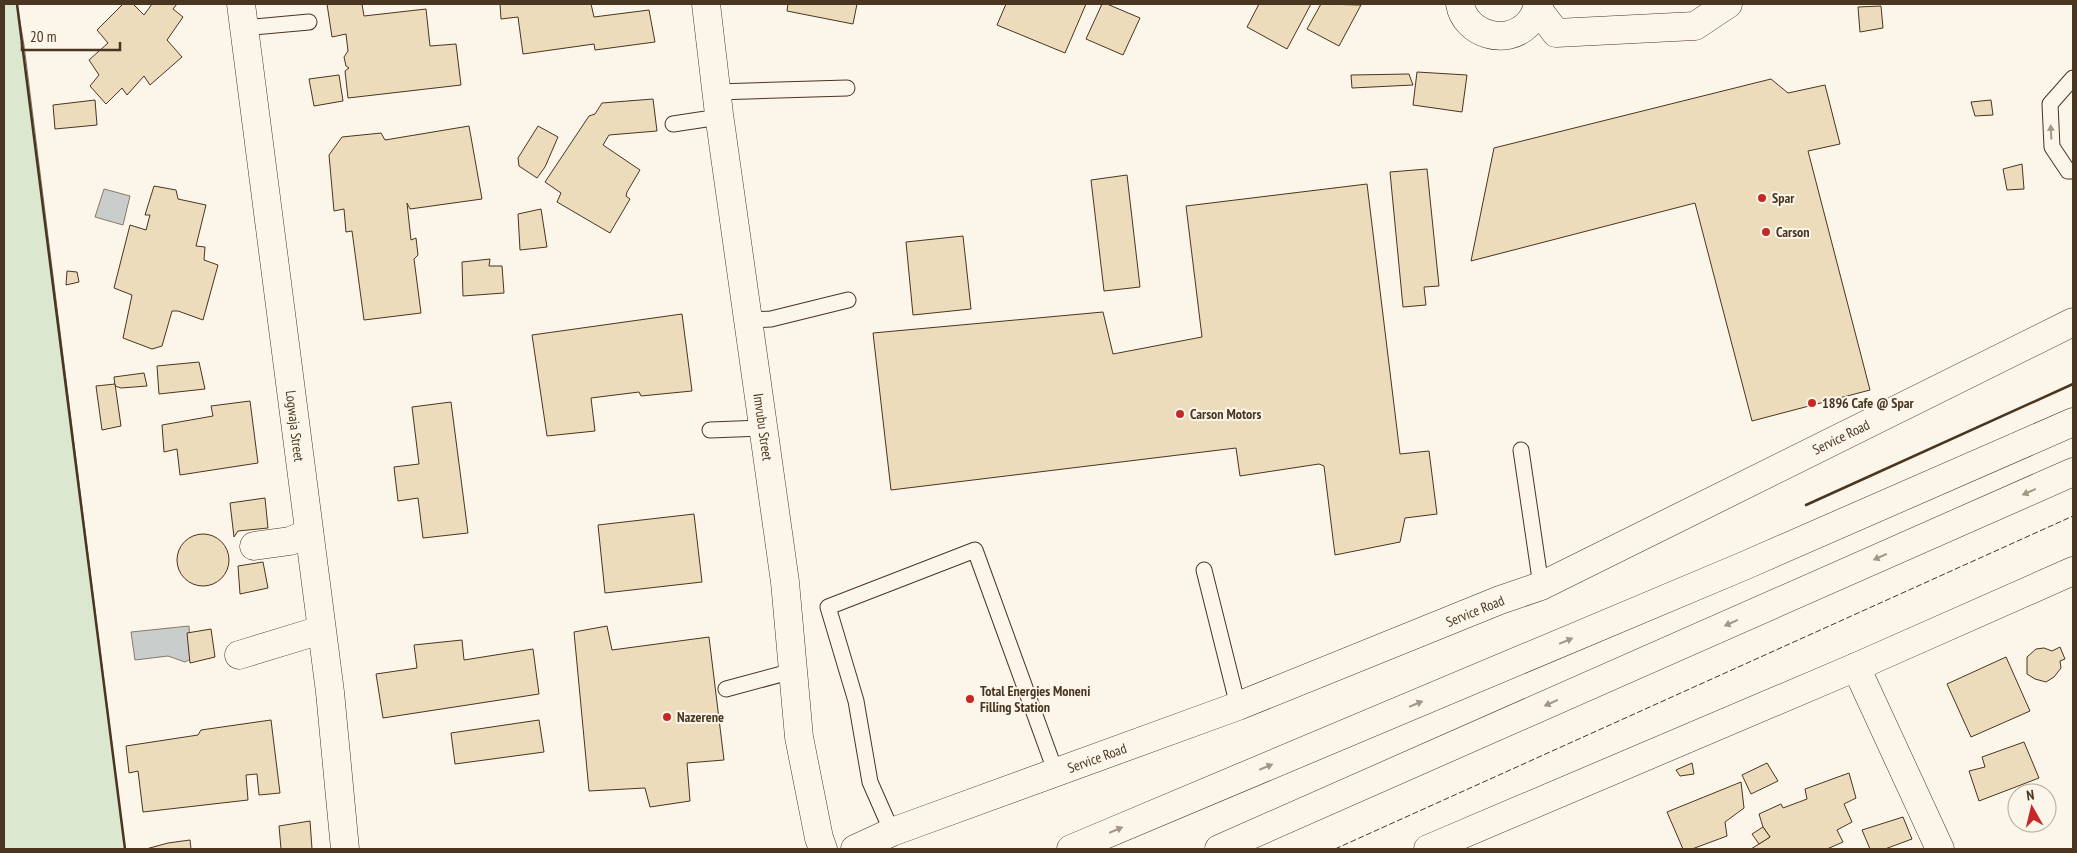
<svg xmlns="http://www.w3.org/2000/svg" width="2077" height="853" viewBox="0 0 2077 853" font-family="'PT Sans Narrow',sans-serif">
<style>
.green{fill:#dce7d0;stroke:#887966}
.water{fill:#c9cecd;stroke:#887966}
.building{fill:#ecdcbc;stroke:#4a3520}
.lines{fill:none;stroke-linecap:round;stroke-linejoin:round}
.service-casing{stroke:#4a3520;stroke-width:17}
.minor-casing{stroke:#4a3520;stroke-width:29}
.tertiary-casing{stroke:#4a3520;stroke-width:29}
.motorway-casing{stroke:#4a3520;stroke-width:29}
.service{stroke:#fbf6e9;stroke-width:15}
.minor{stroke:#fbf6e9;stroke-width:28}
.tertiary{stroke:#fbf6e9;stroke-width:28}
.motorway{stroke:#fbf6e9;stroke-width:28}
.fence{stroke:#4a3520;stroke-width:1;stroke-dasharray:6 2.5;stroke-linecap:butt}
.wall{stroke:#4a3520;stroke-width:2.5}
.oneway{fill:#a29684}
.poi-dot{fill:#c62828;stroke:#fbf6e9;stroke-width:2}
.labels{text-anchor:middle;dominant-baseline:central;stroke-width:4;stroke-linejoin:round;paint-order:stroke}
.poi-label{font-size:14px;font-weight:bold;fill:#4a3520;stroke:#fbf6e9;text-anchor:start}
.street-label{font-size:14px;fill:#4a3520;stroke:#fbf6e9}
</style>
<rect width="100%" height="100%" fill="#fbf6e9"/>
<!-- green -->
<polygon class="green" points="4,4 17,4 24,45 125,849 4,849"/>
<!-- water -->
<g class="water">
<polygon points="104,189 130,196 123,225 95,217"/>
<polygon points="189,626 191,659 185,662 168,656 135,660 131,632"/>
</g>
<!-- building -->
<g class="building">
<polygon points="123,4 133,4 144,15 152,4 177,4 173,9 183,17 167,40 182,57 150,85 144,76 127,95 122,88 106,104 90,86 99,75 89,60 108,43 97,30"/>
<polygon points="327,4 362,4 364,16 426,9 430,46 456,44 461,85 348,98 345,71 349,68 346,66 344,57 348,51 346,34 332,37"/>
<polygon points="500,4 591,4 594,17 649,10 655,42 595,50 594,44 523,54 518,17 501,19"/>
<polygon points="788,4 857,4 853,24 787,11"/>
<polygon points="1006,4 1086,4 1065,53 997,25"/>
<polygon points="1102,4 1107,4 1140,18 1123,55 1086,39"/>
<polygon points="1259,4 1311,4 1287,49 1247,27"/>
<polygon points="1321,4 1361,5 1339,46 1307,29"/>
<polygon points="1881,6 1883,28 1860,32 1858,7"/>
<polygon points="1417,72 1467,75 1462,112 1413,105"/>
<polygon points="1409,74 1413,85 1352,88 1351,75"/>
<polygon points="339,75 343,101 314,106 309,79"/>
<polygon points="1771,79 1788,93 1825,85 1840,144 1808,151 1870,390 1752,421 1695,203 1471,261 1494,148"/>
<polygon points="653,99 657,131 609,135 603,145 640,170 627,192 626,196 630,199 610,233 557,202 561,193 545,182 589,116 595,114 602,103"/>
<polygon points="95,100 97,125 55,129 53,105"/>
<polygon points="1991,100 1993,115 1975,116 1971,102"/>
<polygon points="469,126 482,199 410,209 407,203 411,240 416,238 418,255 414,259 421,313 364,320 352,231 346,232 344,209 334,211 329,155 342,137 381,133 385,140"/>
<polygon points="538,126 558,137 545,167 537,178 519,166 518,158"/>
<polygon points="2022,164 2024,189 2007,190 2003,169"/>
<polygon points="1427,169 1439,286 1424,287 1426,305 1403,307 1390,172"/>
<polygon points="1127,175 1140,287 1104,291 1091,180"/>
<polygon points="1367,184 1400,454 1429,451 1437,514 1405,518 1400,542 1335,555 1324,466 1319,464 1240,476 1236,448 891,490 873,333 1103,312 1113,354 1202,337 1186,206"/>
<polygon points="154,186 176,190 178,199 206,205 196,246 205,247 204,260 218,265 203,320 178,311 172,311 162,346 152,349 123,338 132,295 114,288 130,225 146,230 150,215 145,215"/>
<polygon points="541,209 547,247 520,250 518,214"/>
<polygon points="963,236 971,309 913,315 906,242"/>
<polygon points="490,259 489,266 502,266 504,293 463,296 462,262"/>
<polygon points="67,271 77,272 79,282 66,285"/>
<polygon points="682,314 692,391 641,396 639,392 591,398 595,431 547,436 532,335"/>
<polygon points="199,362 205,389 159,394 157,366"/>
<polygon points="144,373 147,386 121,388 115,386 114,377"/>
<polygon points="115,384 121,426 102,430 96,386"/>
<polygon points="250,401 258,463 180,475 177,449 164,452 162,425 213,416 211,406"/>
<polygon points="451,402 468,533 423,538 418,498 398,501 394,467 419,464 412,407"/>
<polygon points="265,498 268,528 238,531 234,537 230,503"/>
<polygon points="694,514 702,582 605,593 598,525"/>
<circle cx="203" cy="560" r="26"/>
<polygon points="263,562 268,588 240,594 238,566"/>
<polygon points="607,626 612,650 709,637 724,760 687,763 690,801 650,807 645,788 589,791 574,632"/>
<polygon points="211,629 215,657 190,663 187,633"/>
<polygon points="462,640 464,660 533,649 539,694 383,718 376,674 417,668 414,645"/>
<polygon points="2060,647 2065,659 2060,661 2061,668 2054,677 2046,682 2035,679 2027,674 2027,657 2036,649 2044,648 2052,651"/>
<polygon points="2006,657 2030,711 1971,737 1947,684"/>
<polygon points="271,720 280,793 259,795 257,774 246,775 248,800 143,812 138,771 129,773 126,746 198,735 201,730"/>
<polygon points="539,720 544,752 455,764 451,733"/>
<polygon points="2024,742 2039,778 1979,801 1969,771 1985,767 1982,757"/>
<polygon points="1692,763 1694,774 1680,776 1676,770"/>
<polygon points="1767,763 1778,781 1751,794 1742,775"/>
<polygon points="1849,773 1856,798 1844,804 1852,822 1837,830 1843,842 1827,849 1751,849 1770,837 1763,827 1759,814 1781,804 1783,808 1807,799 1805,789"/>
<polygon points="1741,782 1744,808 1725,822 1727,836 1692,849 1683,849 1667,812"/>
<polygon points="1903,817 1912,839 1885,849 1870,849 1862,830"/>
<polygon points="310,821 312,849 281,849 279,826"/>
<polygon points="1763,827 1770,837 1759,844 1752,834"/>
<polygon points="190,840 191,849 146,849 168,843"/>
</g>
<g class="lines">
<defs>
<g id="service">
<polyline points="244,28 309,22"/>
<polyline points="2073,78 2050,104 2052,147 2068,171 2073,171"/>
<polyline points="717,92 847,88"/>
<polyline points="673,124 706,119 719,114"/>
<polyline points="748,320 771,319 848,300"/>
<polyline points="710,430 763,428"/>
<polyline points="1521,450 1541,586"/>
<polyline points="1204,570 1238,706"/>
<polyline points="726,689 793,671"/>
<polyline points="892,832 870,782 856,701 828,607 975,550 1056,773"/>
</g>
<g id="minor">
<polyline points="241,4 330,692 345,849"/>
<polyline points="706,4 719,114 785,582 799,737 819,838 823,849"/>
<path d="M1460 4C1465 34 1506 47 1528 24 1534 18 1536 12 1539 4"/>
<polyline points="1537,8 1556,33 1695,26 1728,4"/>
<polyline points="254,546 290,541 309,533"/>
<polyline points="239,655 321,630"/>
<polyline points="1856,667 1940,849"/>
<polyline points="855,849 892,832 1238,706 1500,600 1541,586 2073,322"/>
</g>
<polyline id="tertiary" points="1428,849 1856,667 2073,571"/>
<g id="motorway">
<polyline points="1071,849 1746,565 2073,422"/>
<polyline points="1219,849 2073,472"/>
</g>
</defs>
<!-- service casing -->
<use href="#service" class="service-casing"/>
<!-- minor casing -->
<use href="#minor" class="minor-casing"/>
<!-- tertiary casing -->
<use href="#tertiary" class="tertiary-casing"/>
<!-- motorway casing -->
<use href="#motorway" class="motorway-casing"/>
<!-- service -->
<use href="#service" class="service"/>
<!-- minor -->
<use href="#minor" class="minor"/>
<!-- tertiary -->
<use href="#tertiary" class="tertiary"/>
<!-- motorway -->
<use href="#motorway" class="motorway"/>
<!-- fence -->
<polyline class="fence" points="1335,849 2073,516"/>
<!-- wall -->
<g class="wall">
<polyline points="17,4 125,849"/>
<polyline points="1806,505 2073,384"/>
</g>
</g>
<!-- one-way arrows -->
<defs><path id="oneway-solid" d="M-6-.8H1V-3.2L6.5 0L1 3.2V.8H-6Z" transform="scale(1.25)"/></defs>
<g class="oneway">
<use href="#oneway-solid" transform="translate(2051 132) rotate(-93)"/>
<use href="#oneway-solid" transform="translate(2029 492) rotate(156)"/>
<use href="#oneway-solid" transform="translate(1880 557) rotate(156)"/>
<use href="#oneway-solid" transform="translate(1731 623) rotate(156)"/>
<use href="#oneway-solid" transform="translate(1566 641) rotate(-23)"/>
<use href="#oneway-solid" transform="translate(1551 703) rotate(156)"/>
<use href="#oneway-solid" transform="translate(1416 704) rotate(-23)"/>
<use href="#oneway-solid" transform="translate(1266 767) rotate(-23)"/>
<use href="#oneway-solid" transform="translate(1116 830) rotate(-23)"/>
</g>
<!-- markers -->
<g class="poi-dot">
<circle cx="1762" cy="198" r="5"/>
<circle cx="1766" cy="232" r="5"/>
<circle cx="1812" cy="403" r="5"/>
<circle cx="1180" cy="414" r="5"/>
<circle cx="970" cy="699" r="5"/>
<circle cx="667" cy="717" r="5"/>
</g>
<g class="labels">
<!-- poi labels -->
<g class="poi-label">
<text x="1772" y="198">Spar</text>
<text x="1776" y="232">Carson</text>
<text x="1822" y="403">1896 Cafe @ Spar</text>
<text x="1190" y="414">Carson Motors</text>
<text x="980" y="691">Total Energies Moneni<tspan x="980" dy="16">Filling Station</tspan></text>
<text x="677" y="717">Nazerene</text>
</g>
<!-- street labels -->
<g class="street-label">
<text transform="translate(295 426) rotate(83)">Logwaja Street</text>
<text transform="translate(763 427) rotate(82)">Imvubu Street</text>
<text transform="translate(1841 437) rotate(-26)">Service Road</text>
<text transform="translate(1475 611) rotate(-22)">Service Road</text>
<text transform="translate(1097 758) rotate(-20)">Service Road</text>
</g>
</g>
<!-- border -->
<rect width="2077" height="853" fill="none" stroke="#4a3520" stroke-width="10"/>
<!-- north arrow -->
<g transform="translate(2032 808) rotate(352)"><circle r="24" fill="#fbf6e9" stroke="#b4a999"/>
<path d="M0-4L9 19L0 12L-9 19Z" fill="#c62828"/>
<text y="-8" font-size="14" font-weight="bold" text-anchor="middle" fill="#4a3520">N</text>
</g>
<!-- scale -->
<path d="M22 42v8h98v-8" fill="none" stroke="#4a3520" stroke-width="2.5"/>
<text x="30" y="42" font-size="15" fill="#4a3520" stroke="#fbf6e9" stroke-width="4" paint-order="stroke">20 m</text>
</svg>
